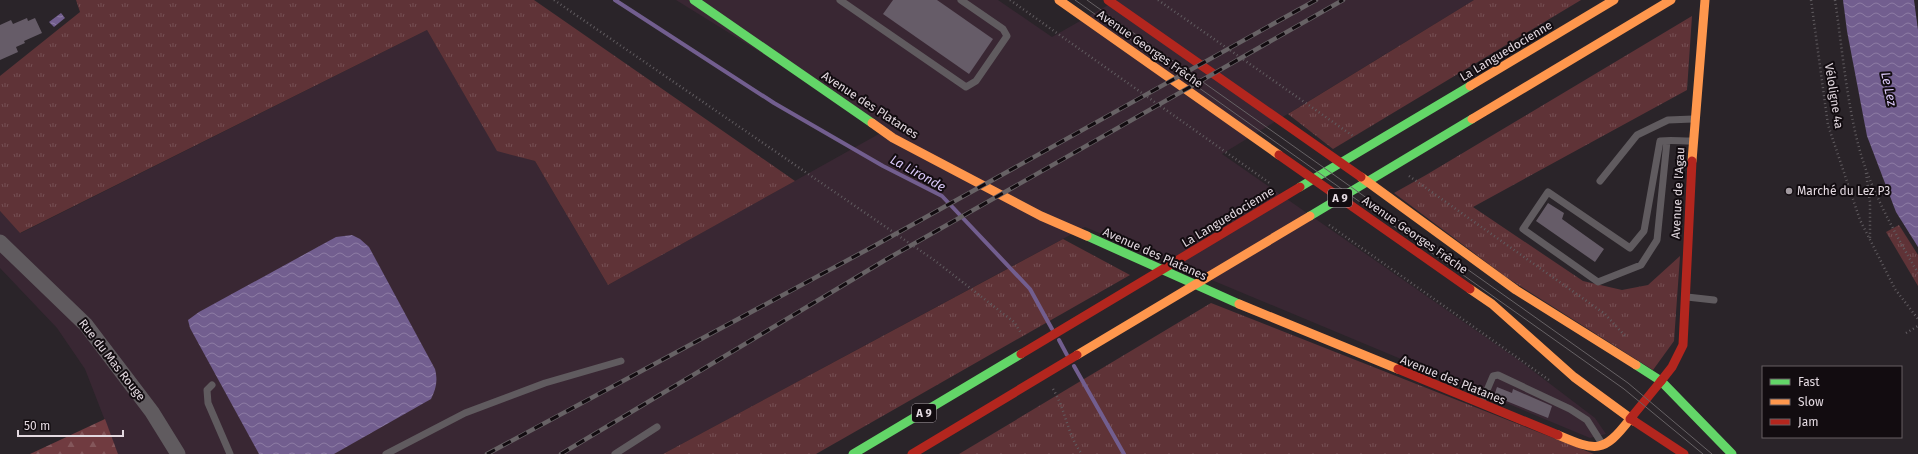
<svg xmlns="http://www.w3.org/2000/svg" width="1918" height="454" viewBox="0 0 1918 454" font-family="'Fira Sans',sans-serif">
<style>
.built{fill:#392733}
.grass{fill:url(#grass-tufts)}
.forest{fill:url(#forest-firs)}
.water{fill:url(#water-waves)}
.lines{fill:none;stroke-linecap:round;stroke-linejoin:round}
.stream{stroke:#725e8f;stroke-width:4}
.building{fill:#665c68}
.path{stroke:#615c60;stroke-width:2.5;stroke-dasharray:1 3;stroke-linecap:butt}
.lane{stroke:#605b5f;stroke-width:7}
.street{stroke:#605b5f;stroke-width:15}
.fast{stroke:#63d668;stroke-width:9}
.slow{stroke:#ff974d;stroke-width:9}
.jam{stroke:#b3261e;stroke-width:9}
.tram{stroke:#676265;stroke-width:1}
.rail-casing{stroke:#676265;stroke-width:4.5}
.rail{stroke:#120c10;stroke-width:3;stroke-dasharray:9;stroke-linecap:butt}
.poi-dot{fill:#a29aa0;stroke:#120c10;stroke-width:1.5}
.labels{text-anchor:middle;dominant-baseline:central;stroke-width:4;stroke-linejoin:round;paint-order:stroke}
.shield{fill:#120c10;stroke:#a49ca2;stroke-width:1}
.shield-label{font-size:11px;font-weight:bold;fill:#e3d9e0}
.street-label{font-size:12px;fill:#e3d9e0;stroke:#120c10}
.poi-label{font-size:12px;fill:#e3d9e0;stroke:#120c10;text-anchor:start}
.water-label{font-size:13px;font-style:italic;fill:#d9c7f7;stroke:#120c10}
</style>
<defs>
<pattern id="grass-tufts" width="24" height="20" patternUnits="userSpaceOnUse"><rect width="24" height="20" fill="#5f3337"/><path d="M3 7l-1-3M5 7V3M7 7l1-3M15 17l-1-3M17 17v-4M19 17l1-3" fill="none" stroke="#765054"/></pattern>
<pattern id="forest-firs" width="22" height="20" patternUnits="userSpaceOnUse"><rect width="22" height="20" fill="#703b40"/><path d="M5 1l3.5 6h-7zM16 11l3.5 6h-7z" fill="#84575b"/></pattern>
<pattern id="water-waves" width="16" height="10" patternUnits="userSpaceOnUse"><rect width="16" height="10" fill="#725e8f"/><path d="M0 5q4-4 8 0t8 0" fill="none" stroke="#8d7ca4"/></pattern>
</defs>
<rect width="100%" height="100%" fill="#2a2429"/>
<!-- built -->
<polygon class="built" points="676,0 998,0 1052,37 1117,0 1474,0 1222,154 1520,361 1595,418 1606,434 1590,438 1085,227 663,454 118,454 85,369 57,328 0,268 0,211 21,233 427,30 497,150 535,161 608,285 886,130"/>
<!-- grass -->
<g class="grass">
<polygon points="76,0 534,0 795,181 608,285 535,161 497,151 427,30 20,233 0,211 0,76 80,12"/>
<polygon points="1474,0 1581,0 1333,149 1288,114"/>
<polygon points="1692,16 1687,90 1473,207 1583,281 1622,290 1648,285 1680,256 1674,341 1653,370 1506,277 1394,193 1426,175"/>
<polygon points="1899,225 1918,255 1918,286 1886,232"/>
<polygon points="1063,239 1130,275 816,454 663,454"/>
<polygon points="1211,303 1594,454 959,454"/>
</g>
<!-- forest -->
<polygon class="forest" points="105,419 118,454 30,454"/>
<!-- water -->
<g class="water">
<polygon points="1843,0 1914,0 1918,30 1918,247 1896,212 1867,136 1847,31"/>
<polygon points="61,13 65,18 54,27 49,22"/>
<path d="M352 235 360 239 369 247 435 369C438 381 436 389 431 399L334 454H259L190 328 188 320 199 312 336 237Z"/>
</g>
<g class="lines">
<!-- stream -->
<g class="stream">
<polyline points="615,0 774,103 883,166 942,196 1030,289 1052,329"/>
<polyline points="1059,340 1067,355"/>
<polyline points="1074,366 1124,454"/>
</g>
</g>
<!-- building -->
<g class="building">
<polygon points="893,0 937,0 993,39 969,74 883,14"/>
<polygon points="27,18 28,21 35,18 42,33 24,41 25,43 16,47 18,52 0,60 0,25 11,20 13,24"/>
<polygon points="1548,203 1564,213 1562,219 1604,249 1595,262 1536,221"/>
<polygon points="1497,387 1512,393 1513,389 1552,406 1548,418 1494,396"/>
</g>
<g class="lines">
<!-- path -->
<g class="path">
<polyline points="554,0 934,260 1014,322 1021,333"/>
<polyline points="1010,0 1271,184"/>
<polyline points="1158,0 1353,136"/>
<polyline points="1811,0 1828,125 1860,220 1895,289 1918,319"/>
<path d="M1835 0C1843 53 1848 120 1866 170 1880 206 1898 239 1918 273"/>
<polyline points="1866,173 1870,202 1870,238"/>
<polyline points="1409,176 1605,314 1626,337"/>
<polyline points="1329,225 1549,380"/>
<polyline points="1906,333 1918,326"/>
<path d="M1053 389C1066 410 1067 435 1082 454"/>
</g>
<!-- lane -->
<g class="lane">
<polyline points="840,0 966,87 976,81 1007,36 1003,29 961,0"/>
<path d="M1667 141 1657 240 1641 265 1598 282 1523 229 1548 192 1630 248 1644 231 1660 141C1670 140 1680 141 1691 141"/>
<polyline points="1600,181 1637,135 1668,120 1693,119"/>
<polyline points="1687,297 1714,300"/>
<polyline points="212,385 207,390 208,403 230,454"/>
<polyline points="1482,402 1493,376 1498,375 1570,409 1587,420 1601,442"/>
<polyline points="386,454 465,413 545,383 621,361"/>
<polyline points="615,454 657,427"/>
</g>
<!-- street -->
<polyline class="street" points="0,242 86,325 152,412 178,454"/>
<!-- fast -->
<g class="fast">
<polyline points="694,0 872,123"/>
<polyline points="1300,187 1470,86"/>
<polyline points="1310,216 1472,119"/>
<polyline points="1087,236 1239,304"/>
<polyline points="1636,365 1661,381 1732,454"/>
<polyline points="853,454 1021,354"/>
</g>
<!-- slow -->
<g class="slow">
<polyline points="1059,0 1279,155"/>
<polyline points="1470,86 1614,0"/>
<polyline points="1472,119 1671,0"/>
<polyline points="872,123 893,138 1041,216 1087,236"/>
<polyline points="1692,161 1705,0"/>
<polyline points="1361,177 1516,290 1636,365"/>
<polyline points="1470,289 1492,304 1574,377 1634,421"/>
<polyline points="1239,304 1398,369"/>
<polyline points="1077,355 1310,216"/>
<path d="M1558 435C1596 451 1603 454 1630 419"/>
</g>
<!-- jam -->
<g class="jam">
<polyline points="1108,0 1361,177"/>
<polyline points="1279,155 1470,289"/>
<polyline points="1021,354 1300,187"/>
<polyline points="1398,369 1558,435"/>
<polyline points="1661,381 1672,367 1683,345 1692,161"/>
<polyline points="1630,419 1661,381"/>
<polyline points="1634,421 1684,454"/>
<polyline points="912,454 1077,355"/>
</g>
<!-- tram -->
<g class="tram">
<polyline points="1075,0 1624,389 1703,454"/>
<polyline points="1087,0 1628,383 1712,454"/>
</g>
<defs>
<g id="rail">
<polyline points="487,454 874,246 1316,0"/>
<polyline points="561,454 887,259 1343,0"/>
</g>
</defs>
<!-- rail casing -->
<use href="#rail" class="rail-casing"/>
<!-- rail -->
<use href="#rail" class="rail"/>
</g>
<!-- markers -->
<circle class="poi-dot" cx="1789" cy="191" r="4"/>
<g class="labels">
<!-- shield labels -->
<g class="shield">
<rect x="1328" y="189" width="24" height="18" rx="3"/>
<rect x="912" y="404" width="24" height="18" rx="3"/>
</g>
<g class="shield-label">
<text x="1340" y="198">A 9</text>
<text x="924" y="413">A 9</text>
</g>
<!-- street labels -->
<g class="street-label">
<text transform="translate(1150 49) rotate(35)">Avenue Georges Frêche</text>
<text transform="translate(1506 51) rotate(-31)">La Languedocienne</text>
<text transform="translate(1834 96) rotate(81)">Véloligne 4a</text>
<text transform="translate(870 105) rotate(33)">Avenue des Platanes</text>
<text transform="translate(1678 193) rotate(-87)">Avenue de l'Agau</text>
<text transform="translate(1228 217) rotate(-31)">La Languedocienne</text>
<text transform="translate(1415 235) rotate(35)">Avenue Georges Frêche</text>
<text transform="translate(1155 254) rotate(24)">Avenue des Platanes</text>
<text transform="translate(112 360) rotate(52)">Rue du Mas Rouge</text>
<text transform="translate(1453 380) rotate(22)">Avenue des Platanes</text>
</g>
<!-- poi labels -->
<g class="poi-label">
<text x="1797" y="191">Marché du Lez P3</text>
</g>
<!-- water labels -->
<g class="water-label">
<text transform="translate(1889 89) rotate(78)">Le Lez</text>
<text transform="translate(918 173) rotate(29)">La Lironde</text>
</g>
</g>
<!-- legend -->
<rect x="1762" y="366" width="140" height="72" fill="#120c10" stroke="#665e63"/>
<rect x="1770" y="379" width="20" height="6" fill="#63d668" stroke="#665e63"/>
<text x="1798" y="386" font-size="12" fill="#e3d9e0">Fast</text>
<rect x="1770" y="399" width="20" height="6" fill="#ff974d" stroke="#665e63"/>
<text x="1798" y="406" font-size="12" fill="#e3d9e0">Slow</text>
<rect x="1770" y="419" width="20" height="6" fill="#b3261e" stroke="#665e63"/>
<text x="1798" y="426" font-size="12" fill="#e3d9e0">Jam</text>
<!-- scale -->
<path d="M18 430v6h105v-6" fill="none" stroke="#e3d9e0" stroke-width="2"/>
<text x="24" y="430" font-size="12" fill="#e3d9e0" stroke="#120c10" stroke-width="3" paint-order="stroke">50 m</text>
</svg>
